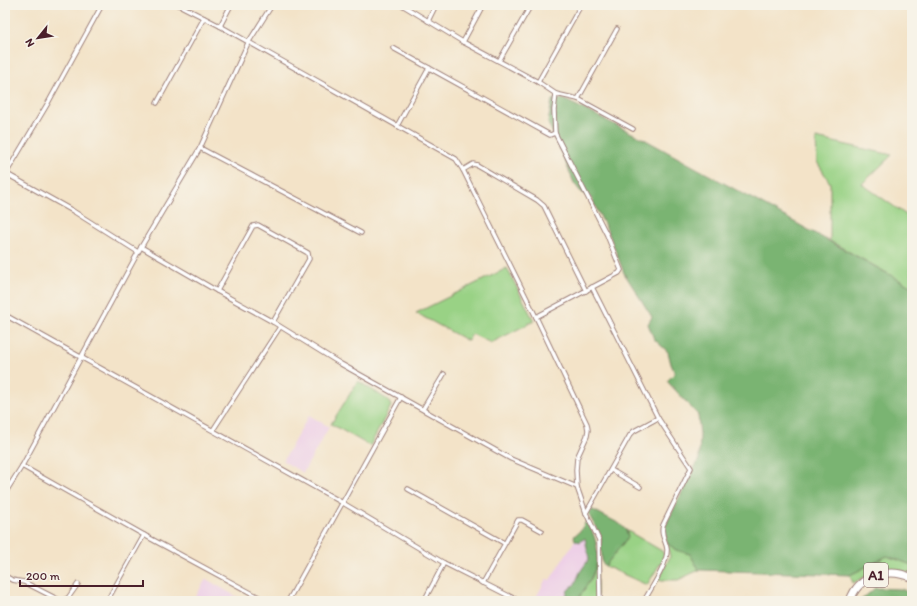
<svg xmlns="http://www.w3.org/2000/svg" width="917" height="606" viewBox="0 0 917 606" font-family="Itim,sans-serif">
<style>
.built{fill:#eed0e7}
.green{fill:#99d285;stroke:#727858}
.forest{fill:#7ab472;stroke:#626a4e}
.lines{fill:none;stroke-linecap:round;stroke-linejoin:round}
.street-casing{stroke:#9e817a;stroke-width:5.5}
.highway-casing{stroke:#9e817a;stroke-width:9}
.street{stroke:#fff;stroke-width:3.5}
.highway{stroke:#fff;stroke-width:7}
.labels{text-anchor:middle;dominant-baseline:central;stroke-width:3;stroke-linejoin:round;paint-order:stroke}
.shield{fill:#f7f3e8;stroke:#7e5f64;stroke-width:1}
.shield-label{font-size:14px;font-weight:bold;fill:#4a1f2b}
</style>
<rect width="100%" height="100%" fill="#f7f3e8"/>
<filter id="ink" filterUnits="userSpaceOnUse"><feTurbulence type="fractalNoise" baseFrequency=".025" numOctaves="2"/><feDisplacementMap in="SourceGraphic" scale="8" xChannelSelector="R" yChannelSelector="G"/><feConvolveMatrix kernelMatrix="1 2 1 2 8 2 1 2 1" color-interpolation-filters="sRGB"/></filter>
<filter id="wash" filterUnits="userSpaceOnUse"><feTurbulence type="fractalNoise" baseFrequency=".012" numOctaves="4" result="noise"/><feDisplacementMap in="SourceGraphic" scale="16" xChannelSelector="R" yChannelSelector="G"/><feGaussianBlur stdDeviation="0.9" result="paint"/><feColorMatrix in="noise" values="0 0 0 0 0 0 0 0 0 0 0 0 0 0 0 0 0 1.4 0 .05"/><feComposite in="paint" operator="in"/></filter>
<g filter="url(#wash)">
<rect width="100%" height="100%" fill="#f3e3c8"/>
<!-- built -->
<g class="built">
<polygon points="309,415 329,427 303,473 283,461"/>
<polygon points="585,538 589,559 580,572 575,584 568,590 564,601 534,601 546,579 550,580 575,540 580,541"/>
<polygon points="206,579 244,601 193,601"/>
</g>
<!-- green -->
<g class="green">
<polygon points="816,138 892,155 862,184 912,219 912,287 830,241 830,183 817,162"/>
<polygon points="507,268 534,321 491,343 472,334 468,341 416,313"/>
<polygon points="358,381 388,400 391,406 370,446 331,424"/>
<polygon points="626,530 662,551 665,556 647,585 605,566 628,537"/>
<polygon points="667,543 676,550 690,554 699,570 678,580 658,580 670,557"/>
<polygon points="887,556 912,565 912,576 902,571 878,570 853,583 850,575"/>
<polygon points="597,565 597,601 577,601 592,577"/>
</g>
<!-- forest -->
<g class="forest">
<polygon points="563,99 644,139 912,287 912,565 887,556 850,575 699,570 690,554 676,550 667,543 664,528 699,459 700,435 698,415 667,381 675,373 671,364 668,352 654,339 648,324 652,317 624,273 609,234 591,198 580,191 574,183 557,142 548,123 552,100"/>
<polygon points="591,509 620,524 626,530 628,537 605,566 602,563 601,537 588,513"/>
<path d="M587 520C606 557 597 569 577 601H564L568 590 575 584 580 572 589 559 585 538 580 542 575 540 574 536 580 531Z"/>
<polygon points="875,588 902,589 912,595 912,601 860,601"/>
</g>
</g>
<g filter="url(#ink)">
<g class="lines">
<defs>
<g id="street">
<polyline points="179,5 220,26 456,159 463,170 536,317 587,424 588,430 587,436 577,458 576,470 577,487 586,513 599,540 600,601"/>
<polyline points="402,5 463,42 538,82 556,94 578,99 633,129"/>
<polyline points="428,21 436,5"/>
<polyline points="220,26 231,5"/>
<polyline points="463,42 483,5"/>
<polyline points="393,48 550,135 555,133"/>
<polyline points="499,61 531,5"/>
<polyline points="538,82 581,5"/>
<polyline points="578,99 617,29"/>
<polyline points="157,103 204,18"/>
<polyline points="397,126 429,68"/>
<polyline points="200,148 361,233"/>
<polyline points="463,170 473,164 477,165 537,200 544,206 586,291"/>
<polyline points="5,173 73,211 138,252"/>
<polyline points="5,175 48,103 102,5"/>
<polyline points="141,247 217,291 273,322 341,364 511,459 577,487"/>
<path d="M592 287 658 418 691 468 663 525C660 536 666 540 667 549 668 564 651 588 644 601"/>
<polyline points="217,291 253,226 258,225 308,253 309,259 273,322"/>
<polyline points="5,315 343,503 444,563 519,601"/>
<polyline points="536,317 619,273 621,270 607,235 555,133 554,110 556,94"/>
<polyline points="423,409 444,374"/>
<polyline points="213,430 280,327"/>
<polyline points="22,466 144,535 107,601"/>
<polyline points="611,470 640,487"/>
<polyline points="408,489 504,543"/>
<polyline points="5,493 22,466 141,247 200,148 248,43 272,5"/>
<polyline points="586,513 630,435 634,431 658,418"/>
<polyline points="144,535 266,601"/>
<polyline points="5,576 12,580 24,582 61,601"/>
<polyline points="483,583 518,520 522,520 542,531"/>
<polyline points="62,601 68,598 78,584"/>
<polyline points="288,601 401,397"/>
<polyline points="424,601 444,563"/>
</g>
<path id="highway" d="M850 601C858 575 889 567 912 578"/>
</defs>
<!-- street casing -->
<use href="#street" class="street-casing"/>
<!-- highway casing -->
<use href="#highway" class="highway-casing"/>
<!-- street -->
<use href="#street" class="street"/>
<!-- highway -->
<use href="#highway" class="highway"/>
</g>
</g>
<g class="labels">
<!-- shield labels -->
<rect class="shield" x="864" y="563" width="24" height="24" rx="3"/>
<g class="shield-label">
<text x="876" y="575">A1</text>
</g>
</g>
<!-- margin -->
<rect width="917" height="606" fill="none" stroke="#f7f3e8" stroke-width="20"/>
<!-- north arrow -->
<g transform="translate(38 38) rotate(240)" stroke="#f7f3e8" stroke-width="3" paint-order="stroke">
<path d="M0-3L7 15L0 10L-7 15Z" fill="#4a1f2b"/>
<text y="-6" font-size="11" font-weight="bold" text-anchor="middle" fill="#4a1f2b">N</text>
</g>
<!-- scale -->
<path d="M20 580v6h123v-6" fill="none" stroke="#4a1f2b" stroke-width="2"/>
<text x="26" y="580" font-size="12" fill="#4a1f2b" stroke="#f7f3e8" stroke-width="3" paint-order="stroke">200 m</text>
</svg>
